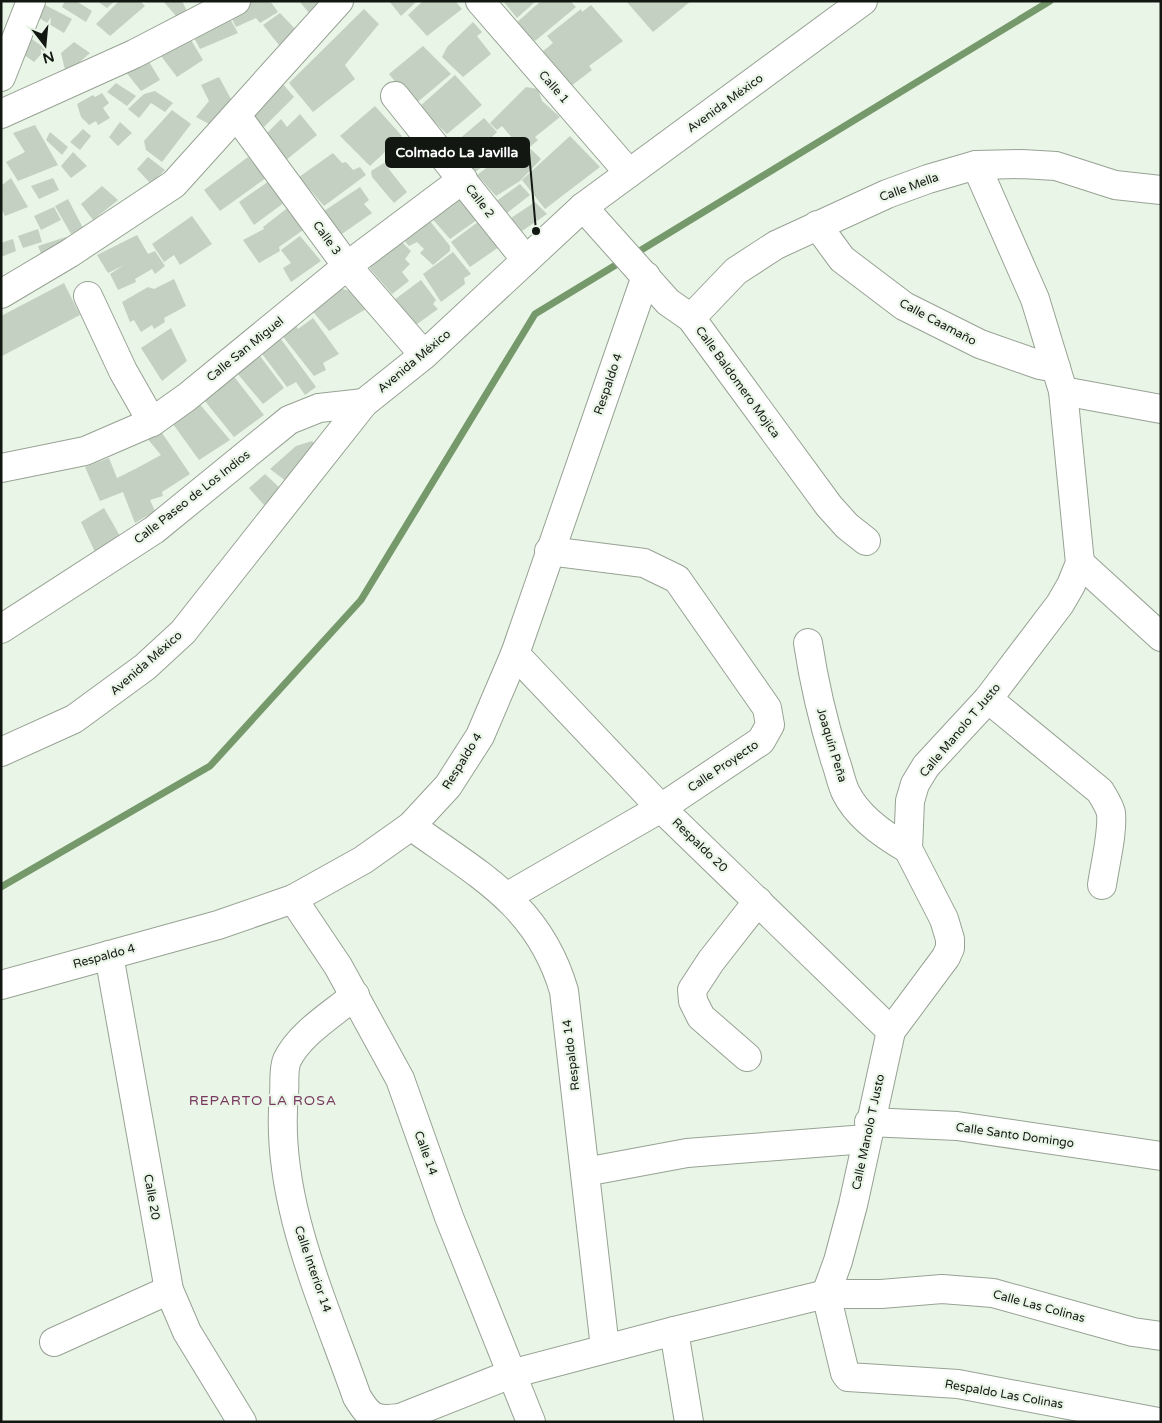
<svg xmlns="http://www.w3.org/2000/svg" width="1162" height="1423" viewBox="0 0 1162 1423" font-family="'Varela Round',sans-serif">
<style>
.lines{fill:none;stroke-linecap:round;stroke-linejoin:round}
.stream{stroke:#76996c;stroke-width:7}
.building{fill:#c4d0c1}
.minor-casing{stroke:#97a294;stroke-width:30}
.minor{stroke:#fff;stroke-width:28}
.labels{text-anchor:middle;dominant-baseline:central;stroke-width:4.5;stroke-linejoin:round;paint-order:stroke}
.street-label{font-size:12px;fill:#131712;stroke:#e9f5e6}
.neighbourhood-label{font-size:14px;letter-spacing:1px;fill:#77395f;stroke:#e9f5e6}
.leader{fill:none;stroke:#131712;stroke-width:2}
.callout-dot{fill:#131712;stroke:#e9f5e6;stroke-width:2}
.callout{fill:#131712;stroke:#131712;stroke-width:2}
.callout-label{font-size:14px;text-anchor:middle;font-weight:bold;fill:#fff}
</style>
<rect width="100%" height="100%" fill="#e9f5e6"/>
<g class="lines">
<!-- stream -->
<g class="stream">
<polyline points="633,255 1050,1"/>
<polyline points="1,887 210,766 361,600 535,314 624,260"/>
</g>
</g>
<!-- building -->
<g class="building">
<polygon points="65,1 76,1 92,11 86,22 62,7"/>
<polygon points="97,1 115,1 107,8"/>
<polygon points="119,1 140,1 145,6 110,36 96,24"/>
<polygon points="163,1 182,1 187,11 176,16"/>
<polygon points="248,1 270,1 278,12 260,23 256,18 236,27 229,13"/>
<polygon points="299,1 325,1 310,14"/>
<polygon points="389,1 417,1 401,16"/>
<polygon points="423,1 455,1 462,9 427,36 408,15"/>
<polygon points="503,1 536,1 517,18"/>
<polygon points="541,1 570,1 576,7 535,41 515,24"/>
<polygon points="626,1 691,1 653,32"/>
<polygon points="45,5 72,19 64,33 39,18"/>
<polygon points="591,5 623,41 589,66 592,70 571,86 542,52 553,43 547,36 581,9 582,12"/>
<polygon points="364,9 379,24 345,65 355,79 313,112 289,83"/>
<polygon points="225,10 238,33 200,49 189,28"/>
<polygon points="280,13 296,30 289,40 279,45 263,25"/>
<polygon points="473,22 482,32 477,36 491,54 463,77 442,57 447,47"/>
<polygon points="29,37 46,49 34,62 20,52"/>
<polygon points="191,40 203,60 177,77 161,56"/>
<polygon points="74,42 90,53 66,74 61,53"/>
<polygon points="423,46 451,74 414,105 389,74"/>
<polygon points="148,60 160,80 141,91 121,66"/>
<polygon points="455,75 482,105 447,134 419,107"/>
<polygon points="219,77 231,99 209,124 196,117 209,101 201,85"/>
<polygon points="116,83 136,96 127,106 107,92"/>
<polygon points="282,83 294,97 264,127 250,115"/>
<polygon points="526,87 538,89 542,101 560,117 535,137 538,140 524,152 502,126 497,130 490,123"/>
<polygon points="155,91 173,103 165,112 151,103 139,118 128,109 144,94"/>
<polygon points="102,93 109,103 103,108 110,118 98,125 96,121 89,125 81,117 77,104 93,95 95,97"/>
<polygon points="375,106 402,136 370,166 340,136"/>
<polygon points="172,110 191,124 162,162 146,150 144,141"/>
<polygon points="300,114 317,135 286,160 267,133 281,119 287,127"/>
<polygon points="484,118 497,132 491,138 503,152 475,172 451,146"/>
<polygon points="120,122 132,133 118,146 109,137"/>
<polygon points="35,125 58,165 18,181 6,162 25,152 13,133"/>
<polygon points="83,129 91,136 80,150 70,142"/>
<polygon points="50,132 68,147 62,155 46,140"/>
<polygon points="570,136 600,167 545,209 522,180"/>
<polygon points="514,147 523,155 531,149 541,159 520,181 496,196 477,175"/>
<polygon points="73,152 87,166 71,178 61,166"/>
<polygon points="333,153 342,163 346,162 353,170 360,167 366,175 324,206 299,177"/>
<polygon points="148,157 165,170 151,184 137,169"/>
<polygon points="248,157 266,178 220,211 204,190"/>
<polygon points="384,163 407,192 394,203 372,177 371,171"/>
<polygon points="11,178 28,207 5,216 1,208 1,186"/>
<polygon points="53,178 59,190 39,199 31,186"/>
<polygon points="269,181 285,202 254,225 239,202"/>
<polygon points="520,184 530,195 507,213 495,202"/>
<polygon points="102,186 118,200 93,220 81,204"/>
<polygon points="360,187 369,200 364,204 372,213 339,236 321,213"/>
<polygon points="457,191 481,217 450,239 429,215"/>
<polygon points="68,199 83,228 71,234 55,206"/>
<polygon points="535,202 547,214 522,231 511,218"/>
<polygon points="290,206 306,228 279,247 280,251 259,263 243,240 264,229 263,227"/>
<polygon points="54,207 61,220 41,230 34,216"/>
<polygon points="192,216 212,244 180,265 174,255 164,262 152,244"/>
<polygon points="482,219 499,247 470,267 451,242"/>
<polygon points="429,220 450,246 450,251 433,265 420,253 424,249 417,242 409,246 402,238"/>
<polygon points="38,229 42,242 23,248 18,236"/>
<polygon points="137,235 148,254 155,251 165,266 155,274 152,269 135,279 136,282 118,290 110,274 124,265 108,273 97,255"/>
<polygon points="300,236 321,261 291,282 283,268 291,263 281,250"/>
<polygon points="66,237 70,249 43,259 38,246"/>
<polygon points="13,239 16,251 1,257 1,243"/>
<polygon points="400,240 411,251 405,259 410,264 402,272 409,281 392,294 370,269 371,260"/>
<polygon points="453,252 471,274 464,278 465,284 441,302 423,274"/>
<polygon points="174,279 186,306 164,318 165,322 154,329 152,325 141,332 134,320 130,322 122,302 148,287 154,289"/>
<polygon points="421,280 436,300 433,304 438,309 413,327 394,300"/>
<polygon points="64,283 80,315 2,356 1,316"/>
<polygon points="333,286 353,292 366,309 329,331 310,308"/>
<polygon points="313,318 339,354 323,363 326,370 314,376 284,338 282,330 295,324 298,329"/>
<polygon points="171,328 187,361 162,381 141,348"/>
<polygon points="275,331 316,387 305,395 296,382 287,387 257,347"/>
<polygon points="254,348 284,388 263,404 232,367"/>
<polygon points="232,374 264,415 234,437 200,395"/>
<polygon points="197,401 230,440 199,460 173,424"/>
<polygon points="158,427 190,474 162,492 163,496 150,500 155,511 135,523 123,492 100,501 85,467 109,458 117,478 137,468 161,455 146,437"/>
<polygon points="312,441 320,449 286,481 270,469 296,446"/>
<polygon points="265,474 282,490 264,505 249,488"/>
<polygon points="104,508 120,536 95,552 81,522"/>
</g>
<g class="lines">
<defs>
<g id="minor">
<polyline points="480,1 629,173"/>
<polyline points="1,77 31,1"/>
<polyline points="395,96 526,260"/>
<polyline points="1,114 134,54 236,1"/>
<polyline points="237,116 347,266 424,355"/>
<polyline points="976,165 1035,299 1063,391 1080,563 1071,585 1060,604 988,699 926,766 915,784 910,801 908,849 944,919 950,939 950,948 946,957 891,1031 853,1205 838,1261 826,1294 845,1373 848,1377 958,1384 1158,1422"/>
<polyline points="583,207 668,302 691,318 829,506 847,526 866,541"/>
<polyline points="817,225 842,259 904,306 980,344 1040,365 1056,368"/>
<polyline points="1,294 70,253 174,184 339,1"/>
<polyline points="88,296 123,371 152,422"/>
<polyline points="691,318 736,271 776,245 887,194 928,179 976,165 1022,164 1056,166 1115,185 1161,190"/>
<polyline points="1063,391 1161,409"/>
<polyline points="1,468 85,451 152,422 187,397 347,266 463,179"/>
<polyline points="1080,563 1161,637"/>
<polyline points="1,629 154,530 289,420 319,408 364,403"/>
<path d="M808 643C814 683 823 721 835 760 839 770 841 783 846 793 858 817 885 836 908 849"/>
<polyline points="515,654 661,808 891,1031"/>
<path d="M988 699 1100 791C1104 798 1109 805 1111 813 1113 833 1105 864 1102 885"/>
<polyline points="1,752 74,719 145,667 183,632 364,403 424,355 583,207 863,1"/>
<path d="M411 826C479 875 539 905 564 991L605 1348"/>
<polyline points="508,896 661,808 761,741 770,725 767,708 677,579 644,563 549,551"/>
<polyline points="293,899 338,966 400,1079 449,1217 531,1422"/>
<polyline points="109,955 169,1290 187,1332 242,1422"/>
<polyline points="1,985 218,925 293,899 363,860 411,826 448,786 480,736 515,654 646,276"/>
<path d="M355 995C333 1014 300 1033 287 1060 283 1069 285 1084 284 1094 274 1198 323 1300 357 1397 370 1418 375 1421 400 1418L511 1374 674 1331 826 1294H881L942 1289 993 1293 1133 1332 1161 1336"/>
<polyline points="747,1057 701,1017 693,1001 692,990 711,961 758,901"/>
<polyline points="869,1122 957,1126 1161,1156"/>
<polyline points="585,1172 687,1153 866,1139"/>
<polyline points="674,1331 689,1422"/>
<polyline points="54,1342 169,1290"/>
</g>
</defs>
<!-- minor casing -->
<use href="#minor" class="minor-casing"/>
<!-- minor -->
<use href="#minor" class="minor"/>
</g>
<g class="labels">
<!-- street labels -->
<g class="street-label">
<text transform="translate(554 87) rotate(49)">Calle 1</text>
<text transform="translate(725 103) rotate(-36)">Avenida México</text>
<text transform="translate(909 187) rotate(-20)">Calle Mella</text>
<text transform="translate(480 201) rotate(52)">Calle 2</text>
<text transform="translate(327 238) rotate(54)">Calle 3</text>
<text transform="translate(938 322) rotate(28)">Calle Caamaño</text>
<text transform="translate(245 349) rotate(-39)">Calle San Miguel</text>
<text transform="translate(414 361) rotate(-40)">Avenida México</text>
<text transform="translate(738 382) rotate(54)">Calle Baldomero Mojica</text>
<text transform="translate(608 384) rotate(-71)">Respaldo 4</text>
<text transform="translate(192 497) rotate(-38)">Calle Paseo de Los Indios</text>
<text transform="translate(146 663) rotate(-41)">Avenida México</text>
<text transform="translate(960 730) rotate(-50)">Calle Manolo T Justo</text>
<text transform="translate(832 745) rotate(73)">Joaquín Peña</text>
<text transform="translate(462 761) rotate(-58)">Respaldo 4</text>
<text transform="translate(723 766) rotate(-34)">Calle Proyecto</text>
<text transform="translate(700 845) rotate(44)">Respaldo 20</text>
<text transform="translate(104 956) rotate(-15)">Respaldo 4</text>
<text transform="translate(571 1055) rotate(-97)">Respaldo 14</text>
<text transform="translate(868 1132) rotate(-78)">Calle Manolo T Justo</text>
<text transform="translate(1015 1135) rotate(8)">Calle Santo Domingo</text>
<text transform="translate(426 1153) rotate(70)">Calle 14</text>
<text transform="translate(152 1197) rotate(80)">Calle 20</text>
<text transform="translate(313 1269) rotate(71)">Calle Interior 14</text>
<text transform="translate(1039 1306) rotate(15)">Calle Las Colinas</text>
<text transform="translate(1004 1394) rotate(10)">Respaldo Las Colinas</text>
</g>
<!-- neighbourhood labels -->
<g class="neighbourhood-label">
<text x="263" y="1100">REPARTO LA ROSA</text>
</g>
</g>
<!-- callouts -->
<path class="leader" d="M536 231L529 152"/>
<circle class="callout-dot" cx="536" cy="231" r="5"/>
<rect class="callout" x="386" y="138" width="143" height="29" rx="5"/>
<g class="callout-label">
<text x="457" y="157">Colmado La Javilla</text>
</g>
<!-- border -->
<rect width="1162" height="1423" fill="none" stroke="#131712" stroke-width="5"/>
<!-- north arrow -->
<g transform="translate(45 45) rotate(164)" stroke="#e9f5e6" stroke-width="4" paint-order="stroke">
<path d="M0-4L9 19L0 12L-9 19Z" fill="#131712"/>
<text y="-8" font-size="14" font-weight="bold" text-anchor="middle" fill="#131712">N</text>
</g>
</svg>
